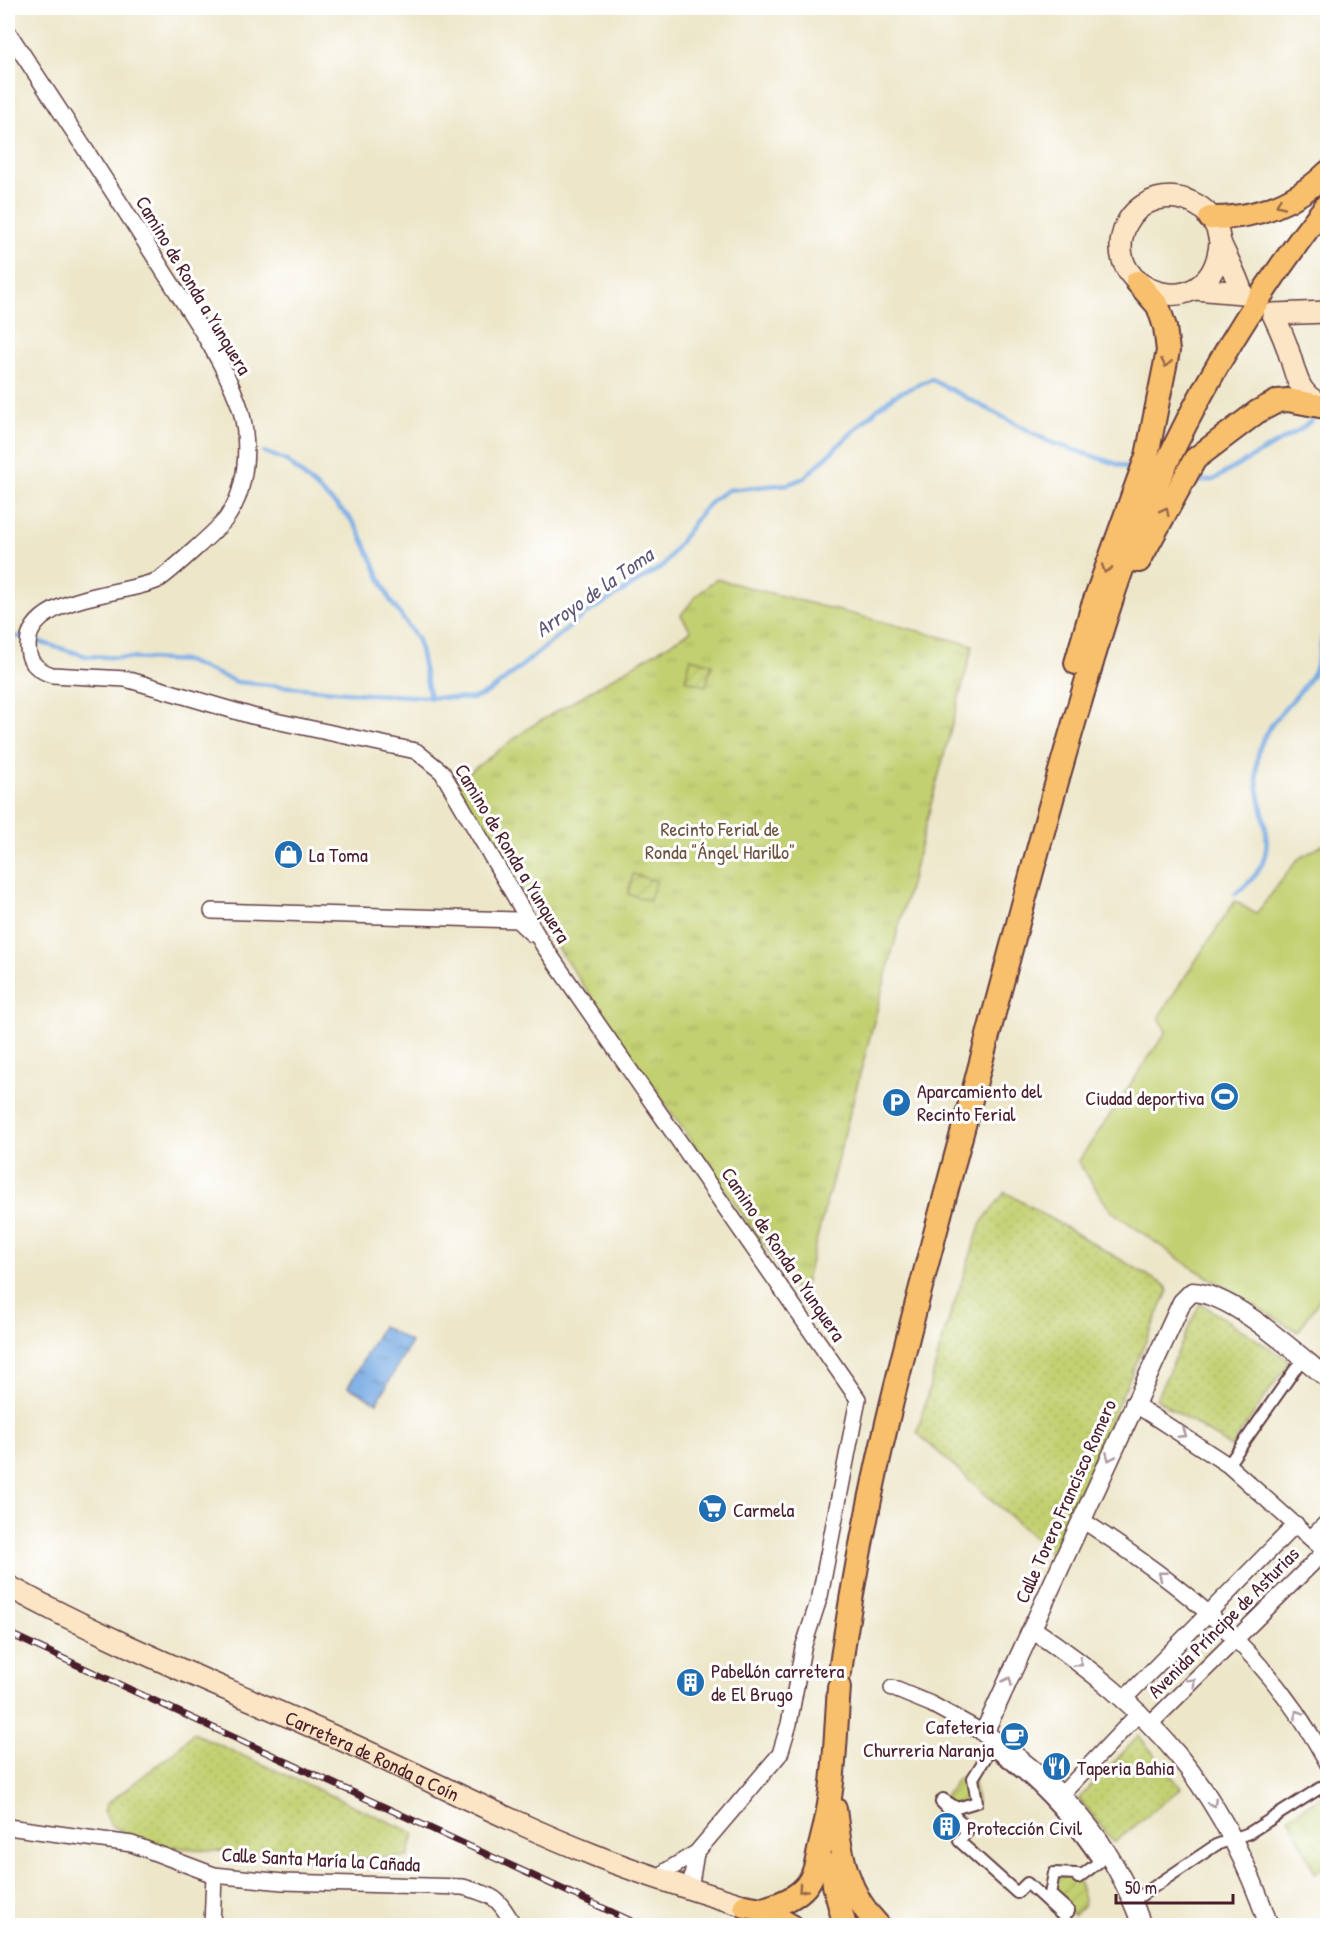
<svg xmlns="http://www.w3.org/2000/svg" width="1335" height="1933" viewBox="0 0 1335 1933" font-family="'Patrick Hand',sans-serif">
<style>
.grass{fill:url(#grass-dots);stroke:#86784e;stroke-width:1.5}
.park{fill:url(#park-tufts);stroke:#86784e;stroke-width:1.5}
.garden{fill:url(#garden-furrows);stroke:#86784e;stroke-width:1.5}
.pitch{fill:#c3d071;stroke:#86784e;stroke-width:1.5}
.water{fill:url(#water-ripples);stroke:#606487;stroke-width:1.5}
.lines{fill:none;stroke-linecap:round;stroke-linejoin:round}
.stream{stroke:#76aae3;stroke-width:4.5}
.pedestrian-casing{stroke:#623d43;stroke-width:14}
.minor-casing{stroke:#623d43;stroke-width:18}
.tertiary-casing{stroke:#623d43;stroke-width:21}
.secondary-casing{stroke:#623d43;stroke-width:24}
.primary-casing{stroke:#623d43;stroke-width:26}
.pedestrian{stroke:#fff;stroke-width:10}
.minor{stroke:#fff;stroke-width:15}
.tertiary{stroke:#fff;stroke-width:18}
.secondary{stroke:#fce5c4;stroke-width:21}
.primary{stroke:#f8bf6c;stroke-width:22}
.rail-casing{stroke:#4a1f2b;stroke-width:7}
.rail{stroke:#fff;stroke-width:4.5;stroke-dasharray:14;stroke-linecap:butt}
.oneway{stroke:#986748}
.oneway2{stroke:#ae9aa0}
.labels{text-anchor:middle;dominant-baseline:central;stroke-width:6;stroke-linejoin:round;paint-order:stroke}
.street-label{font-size:20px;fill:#4a1f2b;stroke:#fff}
.park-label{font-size:20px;fill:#6e5440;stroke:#fff}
.poi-label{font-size:20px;fill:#4a1f2b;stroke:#fff;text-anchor:start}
.water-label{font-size:21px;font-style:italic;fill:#5c5775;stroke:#fff}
</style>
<defs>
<pattern id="grass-dots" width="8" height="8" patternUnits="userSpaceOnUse" patternTransform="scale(1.5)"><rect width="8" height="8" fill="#c3d071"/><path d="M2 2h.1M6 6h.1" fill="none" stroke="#a9b262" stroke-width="1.8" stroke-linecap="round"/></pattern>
<pattern id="park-tufts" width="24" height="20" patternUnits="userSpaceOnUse" patternTransform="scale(1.5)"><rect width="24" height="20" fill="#c3d071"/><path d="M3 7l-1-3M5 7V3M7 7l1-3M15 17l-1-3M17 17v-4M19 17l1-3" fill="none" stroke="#a9b262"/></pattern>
<pattern id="garden-furrows" width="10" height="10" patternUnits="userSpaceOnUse" patternTransform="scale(1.5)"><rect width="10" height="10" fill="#c3d071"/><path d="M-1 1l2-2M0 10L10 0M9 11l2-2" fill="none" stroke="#a9b262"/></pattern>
<pattern id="water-ripples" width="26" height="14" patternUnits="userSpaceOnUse" patternTransform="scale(1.5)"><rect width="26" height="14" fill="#76aae3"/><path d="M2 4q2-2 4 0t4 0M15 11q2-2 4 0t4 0" fill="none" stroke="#638ab8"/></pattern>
</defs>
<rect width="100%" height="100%" fill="#fff"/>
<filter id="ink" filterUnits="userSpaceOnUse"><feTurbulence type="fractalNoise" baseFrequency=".0167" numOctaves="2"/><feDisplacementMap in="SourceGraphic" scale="12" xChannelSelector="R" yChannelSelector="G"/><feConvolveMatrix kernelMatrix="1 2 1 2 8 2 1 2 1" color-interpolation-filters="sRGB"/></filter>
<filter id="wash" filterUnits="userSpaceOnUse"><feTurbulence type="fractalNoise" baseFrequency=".008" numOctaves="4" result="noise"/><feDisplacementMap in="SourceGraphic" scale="24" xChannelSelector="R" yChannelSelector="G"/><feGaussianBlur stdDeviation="1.35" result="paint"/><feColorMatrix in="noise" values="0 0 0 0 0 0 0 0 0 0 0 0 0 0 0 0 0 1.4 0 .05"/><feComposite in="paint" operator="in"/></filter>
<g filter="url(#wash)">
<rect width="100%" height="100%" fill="#ede6c9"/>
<!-- grass -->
<g class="grass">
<polygon points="1005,1192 1166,1286 1168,1291 1052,1554 917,1433 943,1337 981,1223"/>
<polygon points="1200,1303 1290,1361 1231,1447 1156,1399"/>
<polygon points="193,1733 414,1833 408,1857 307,1859 162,1846 128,1835 110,1824 104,1811 107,1804 174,1752"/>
<polygon points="1139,1736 1181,1788 1114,1843 1079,1798"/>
<polygon points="1326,1793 1327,1866 1315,1873 1289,1817"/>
</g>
<!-- park -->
<polygon class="park" points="716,579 973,645 801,1299 556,946 455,783 530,727 691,631 681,615 695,597"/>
<!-- garden -->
<g class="garden">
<polygon points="691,658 712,664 706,686 685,680"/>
<polygon points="633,874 656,881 650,901 628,894"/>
<polygon points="958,1778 973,1778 977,1802 957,1808 943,1799"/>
<polygon points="1054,1873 1077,1874 1085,1904 1073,1915 1050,1894"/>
</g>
<!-- pitch -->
<polygon class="pitch" points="1327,842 1327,1288 1298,1332 1185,1263 1110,1210 1078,1162 1166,1032 1159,1016 1235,901 1256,914 1297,860"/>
<!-- water -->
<polygon class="water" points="382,1326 411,1342 377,1403 348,1387"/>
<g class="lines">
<!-- stream -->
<g class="stream">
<polyline points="264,452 287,461 349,517 359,531 390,600 418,640 430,698"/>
<polyline points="1194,482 1213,480 1301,429 1313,419"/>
<polyline points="8,636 23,637 86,656 186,661 237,682 367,694 471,699 483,695 497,686 584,615 663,566 702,511 714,499 728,490 789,484 804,478 877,409 895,395 931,379 1050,442 1132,469"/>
<path d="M1235 894C1298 849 1245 806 1259 750 1268 718 1300 699 1314 671 1319 660 1320 647 1323 635"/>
</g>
</g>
</g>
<g filter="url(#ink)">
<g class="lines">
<defs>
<g id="pedestrian">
<polyline points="1228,1465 1303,1358"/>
<path d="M991 1749C1035 1780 1069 1817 1099 1862L1078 1878 1077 1874 1054 1873 1050 1894 1069 1911 1064 1917 1027 1883 1017 1893 959 1841 967 1832 963 1828 965 1826 941 1802 943 1799 957 1808 977 1802 973 1778Z"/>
<polyline points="1133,1901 1216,1845 1249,1833 1328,1783"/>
</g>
<g id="minor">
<path d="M8 32C59 109 110 186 159 264 187 309 219 352 238 402 247 425 248 458 242 483 240 493 234 507 228 516 223 525 167 575 158 580 124 596 17 595 29 655 32 666 43 672 52 675L126 679 252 716 416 751 442 772 543 945 858 1399 820 1596 803 1648 789 1724 780 1754 696 1853 666 1871 663 1880"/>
<polyline points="212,911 517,920 532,934"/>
<polyline points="1133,1403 1228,1465 1328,1554"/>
<path d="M1082 1520C1187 1589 1267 1651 1328 1764"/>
<polyline points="1311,1538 1328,1521"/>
<polyline points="892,1688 931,1704 984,1733"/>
<polyline points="1125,1698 1296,1524"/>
<polyline points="1151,1723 1325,1551"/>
<polyline points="1062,1794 1140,1712"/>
<path d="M8 1827 132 1844 214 1875 283 1882 463 1887C494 1896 498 1896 514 1926"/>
<polyline points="690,1889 696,1853"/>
<polyline points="212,1926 214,1875"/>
</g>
<g id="tertiary">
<path d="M1032 1629C1152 1710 1222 1786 1269 1926"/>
<path d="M1142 1926C1111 1837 1060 1785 984 1733L1182 1302 1192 1292C1232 1293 1296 1353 1328 1379"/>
</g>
<g id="secondary">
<path d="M1195 289 1242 293C1237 277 1229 262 1222 247 1219 241 1219 235 1217 229 1208 205 1181 193 1157 199 1144 203 1132 212 1126 225 1096 294 1213 330 1220 243"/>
<path d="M1327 407C1297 395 1298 380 1289 353 1285 339 1279 327 1273 314L1328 312"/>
<path id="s1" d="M8 1586C113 1644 224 1687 333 1736 421 1775 505 1820 594 1855 643 1875 694 1890 745 1906"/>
</g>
<g id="primary">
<path d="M1210 218C1255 219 1296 203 1328 172"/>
<polyline points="1139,561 1195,459 1257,412 1278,401 1288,400 1325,407"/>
<polyline points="1076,663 1092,608 1147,456 1168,351 1165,327 1158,306 1137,282"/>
<path d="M840 1672C867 1470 925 1273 977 1077 1010 953 1042 829 1079 706 1096 649 1113 590 1135 535 1183 416 1248 304 1328 203"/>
<path d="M835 1809C840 1853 847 1894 879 1926"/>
<polyline points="832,1865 834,1885 845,1926"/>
<polyline points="745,1906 762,1909 792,1926"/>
<path d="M762 1909C778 1905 795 1899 806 1886 816 1874 817 1857 821 1842 835 1791 835 1740 839 1687"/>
</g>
</defs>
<!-- pedestrian casing -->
<use href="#pedestrian" class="pedestrian-casing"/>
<!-- minor casing -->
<use href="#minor" class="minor-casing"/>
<!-- tertiary casing -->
<use href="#tertiary" class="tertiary-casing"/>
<!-- secondary casing -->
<use href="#secondary" class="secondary-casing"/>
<!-- primary casing -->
<use href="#primary" class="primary-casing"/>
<!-- pedestrian -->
<use href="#pedestrian" class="pedestrian"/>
<!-- minor -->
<use href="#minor" class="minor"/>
<!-- tertiary -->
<use href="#tertiary" class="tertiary"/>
<!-- secondary -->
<use href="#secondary" class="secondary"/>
<!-- primary -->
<use href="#primary" class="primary"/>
<defs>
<polyline id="rail" points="8,1633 642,1926"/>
</defs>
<!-- rail casing -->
<use href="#rail" class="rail-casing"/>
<!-- rail -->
<use href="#rail" class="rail"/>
</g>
<!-- one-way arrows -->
<defs><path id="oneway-chevron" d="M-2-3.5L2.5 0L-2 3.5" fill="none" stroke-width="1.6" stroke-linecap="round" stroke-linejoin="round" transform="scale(1.5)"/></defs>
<g class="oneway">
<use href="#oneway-chevron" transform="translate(1280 204) rotate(155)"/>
<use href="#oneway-chevron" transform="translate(1166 363) rotate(101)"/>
<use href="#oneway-chevron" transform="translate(1165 511) rotate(-63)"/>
<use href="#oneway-chevron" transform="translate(1106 569) rotate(110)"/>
<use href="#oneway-chevron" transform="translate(802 1889) rotate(133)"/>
</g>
<g class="oneway2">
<use href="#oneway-chevron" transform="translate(1183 1434) rotate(33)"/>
<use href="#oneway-chevron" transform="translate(1110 1457) rotate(114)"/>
<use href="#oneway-chevron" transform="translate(1162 1575) rotate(-142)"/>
<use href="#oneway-chevron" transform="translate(1079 1663) rotate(37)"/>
<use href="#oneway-chevron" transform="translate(1008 1681) rotate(-65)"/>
<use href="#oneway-chevron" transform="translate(1192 1682) rotate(-45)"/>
<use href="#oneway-chevron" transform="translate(1298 1714) rotate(-125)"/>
<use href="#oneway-chevron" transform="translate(1213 1803) rotate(58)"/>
</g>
</g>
<!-- icons -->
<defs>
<symbol id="shop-disc" viewBox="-11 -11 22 22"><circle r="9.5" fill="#1f6fb2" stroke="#fff"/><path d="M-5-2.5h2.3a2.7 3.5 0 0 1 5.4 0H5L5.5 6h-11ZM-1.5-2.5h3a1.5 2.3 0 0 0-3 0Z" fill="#fff"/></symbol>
<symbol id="stadium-disc" viewBox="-11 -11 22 22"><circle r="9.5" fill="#1f6fb2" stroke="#fff"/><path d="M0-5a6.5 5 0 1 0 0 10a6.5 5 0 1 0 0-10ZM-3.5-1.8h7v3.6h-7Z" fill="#fff"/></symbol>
<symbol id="parking-disc" viewBox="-11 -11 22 22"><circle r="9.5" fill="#1f6fb2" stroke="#fff"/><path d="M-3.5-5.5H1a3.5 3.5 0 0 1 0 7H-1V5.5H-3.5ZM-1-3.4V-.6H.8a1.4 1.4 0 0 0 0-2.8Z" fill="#fff"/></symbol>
<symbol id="supermarket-disc" viewBox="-11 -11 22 22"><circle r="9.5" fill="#1f6fb2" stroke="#fff"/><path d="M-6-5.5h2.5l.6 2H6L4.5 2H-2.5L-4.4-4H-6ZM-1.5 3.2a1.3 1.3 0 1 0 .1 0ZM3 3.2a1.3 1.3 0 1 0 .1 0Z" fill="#fff"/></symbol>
<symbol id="building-disc" viewBox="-11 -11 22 22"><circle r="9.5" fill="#1f6fb2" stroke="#fff"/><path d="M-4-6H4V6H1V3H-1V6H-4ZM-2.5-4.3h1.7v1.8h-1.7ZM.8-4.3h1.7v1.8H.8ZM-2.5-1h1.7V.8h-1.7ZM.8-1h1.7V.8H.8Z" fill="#fff"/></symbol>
<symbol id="cafe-disc" viewBox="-11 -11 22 22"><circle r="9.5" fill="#1f6fb2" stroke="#fff"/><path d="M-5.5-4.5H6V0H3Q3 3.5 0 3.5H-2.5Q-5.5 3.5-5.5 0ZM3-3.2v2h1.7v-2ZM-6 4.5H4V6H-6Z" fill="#fff"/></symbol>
<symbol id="restaurant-disc" viewBox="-11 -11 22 22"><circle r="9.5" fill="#1f6fb2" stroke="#fff"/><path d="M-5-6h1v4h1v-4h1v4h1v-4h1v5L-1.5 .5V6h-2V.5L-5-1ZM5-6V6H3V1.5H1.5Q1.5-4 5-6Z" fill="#fff"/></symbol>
</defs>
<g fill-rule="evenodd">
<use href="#shop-disc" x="272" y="838" width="33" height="33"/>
<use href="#stadium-disc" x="1208" y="1080" width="33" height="33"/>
<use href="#parking-disc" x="880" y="1086" width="33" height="33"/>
<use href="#supermarket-disc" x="696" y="1492" width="33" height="33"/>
<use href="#building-disc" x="674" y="1666" width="33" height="33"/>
<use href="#cafe-disc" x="998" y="1720" width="33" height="33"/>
<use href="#restaurant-disc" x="1040" y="1750" width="33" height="33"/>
<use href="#building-disc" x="930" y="1810" width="33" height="33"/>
</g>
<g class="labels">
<!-- street labels -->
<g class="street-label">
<text transform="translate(194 285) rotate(59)">Camino de Ronda a Yunquera</text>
<text transform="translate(513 853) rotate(59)">Camino de Ronda a Yunquera</text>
<text transform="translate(784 1254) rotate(56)">Camino de Ronda a Yunquera</text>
<text transform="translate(1065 1501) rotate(-66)">Calle Torero Francisco Romero</text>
<text transform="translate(1223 1622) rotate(-45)">Avenida Príncipe de Asturias</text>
<text stroke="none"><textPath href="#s1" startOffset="402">Carretera de Ronda a Coín</textPath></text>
<text transform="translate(321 1859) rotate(3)">Calle Santa María la Cañada</text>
</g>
<!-- park labels -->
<g class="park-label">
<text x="720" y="828">Recinto Ferial de<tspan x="720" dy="23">Ronda "Ángel Harillo"</tspan></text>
</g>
<!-- poi labels -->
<g class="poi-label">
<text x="309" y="854">La Toma</text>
<text x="917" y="1090">Aparcamiento del<tspan x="917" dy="23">Recinto Ferial</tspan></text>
<text x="1204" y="1097" text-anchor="end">Ciudad deportiva</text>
<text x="733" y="1509">Carmela</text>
<text x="711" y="1670">Pabellón carretera<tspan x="711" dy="23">de El Brugo</tspan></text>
<text x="994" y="1726" text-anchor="end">Cafeteria<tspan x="994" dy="23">Churreria Naranja</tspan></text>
<text x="1077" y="1767">Taperia Bahia</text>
<text x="967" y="1827">Protección Civil</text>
</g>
<!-- water labels -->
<g class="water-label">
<text transform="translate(594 592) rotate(-35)">Arroyo de la Toma</text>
</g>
</g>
<!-- margin -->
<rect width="1335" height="1933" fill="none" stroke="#fff" stroke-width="30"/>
<!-- scale -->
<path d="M1116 1894v9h117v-9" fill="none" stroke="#4a1f2b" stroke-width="3"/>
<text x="1125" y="1894" font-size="18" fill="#4a1f2b" stroke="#ffffff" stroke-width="4.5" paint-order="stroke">50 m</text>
</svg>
